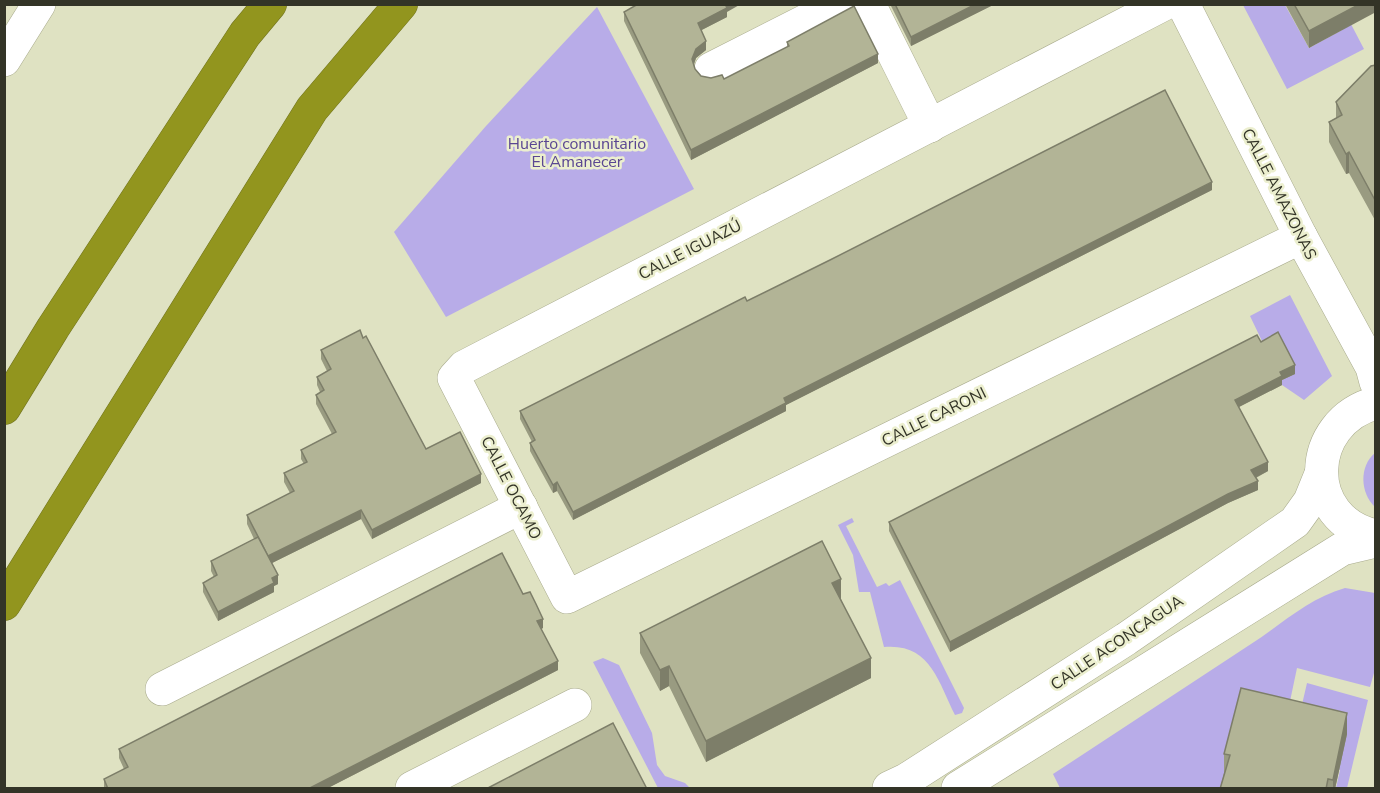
<svg xmlns="http://www.w3.org/2000/svg" width="1380" height="793" viewBox="0 0 1380 793" font-family="'Nunito Sans',sans-serif">
<style>
.green{fill:#b8ace8}
.lines{fill:none;stroke-linecap:round;stroke-linejoin:round}
.minor-casing{stroke:#a9ab8d;stroke-width:34}
.highway-casing{stroke:#717321;stroke-width:34}
.minor{stroke:#fff;stroke-width:33}
.highway{stroke:#92951e;stroke-width:33}
.wall{fill:#999b81}
.shaded-wall{fill:#7d7e69}
.building{fill:#b2b496;stroke:#7d7e69;stroke-width:1.5}
.labels{text-anchor:middle;dominant-baseline:central;stroke-width:5;stroke-linejoin:round;paint-order:stroke}
.park-label{font-size:16px;fill:#5a4692;stroke:#ecefcf}
.street-label{font-size:16px;fill:#333427;stroke:#ecefcf}
</style>
<rect width="100%" height="100%" fill="#dfe2c2"/>
<!-- green -->
<g class="green">
<polygon points="1243,5 1285,5 1309,48 1342,30 1329,5 1341,5 1364,49 1287,89"/>
<polygon points="597,7 694,189 446,317 394,232 486,126"/>
<polygon points="1290,295 1332,376 1304,400 1282,385 1280,381 1294,373 1262,341 1250,316"/>
<path d="M1375 453V507C1360 493 1359 466 1375 453Z"/>
<path d="M852 518 854 522 846 526 877 587 886 583 889 586 900 580 964 708 962 713 955 715C938 681 930 643 884 647L870 592H859L853 555 838 525Z"/>
<path d="M1345 588 1375 593 1376 666 1370 687 1297 668 1285 725 1226 788H1060L1053 774C1119 731 1185 687 1251 644 1282 624 1309 598 1345 588Z"/>
<polygon points="603,658 619,665 652,733 657,765 665,776 685,783 690,788 658,788 593,662"/>
<polygon points="1307,683 1368,700 1347,788 1336,788 1340,770 1294,739"/>
</g>
<g class="lines">
<defs>
<g id="minor">
<polyline points="869,4 930,126"/>
<polyline points="1164,4 464,367 454,378 567,597 1301,237"/>
<polyline points="1183,4 1301,237 1372,367 1376,382"/>
<polyline points="4,60 39,4"/>
<polyline points="711,69 839,4"/>
<path d="M1376 403C1305 422 1302 520 1376 536"/>
<polyline points="162,689 521,507"/>
<polyline points="412,788 575,705"/>
<polyline points="889,788 906,780 1126,639 1295,522 1310,501 1321,474"/>
<polyline points="958,788 1342,549 1376,541"/>
</g>
<g id="highway">
<polyline points="4,408 53,328 245,34 270,4"/>
<polyline points="4,604 312,109 401,4"/>
</g>
</defs>
<!-- minor casing -->
<use href="#minor" class="minor-casing"/>
<!-- highway casing -->
<use href="#highway" class="highway-casing"/>
<!-- minor -->
<use href="#minor" class="minor"/>
<!-- highway -->
<use href="#highway" class="highway"/>
</g>
<!-- wall -->
<g class="wall">
<polygon points="890,4 995,4 911,46"/>
<polygon points="1285,4 1376,4 1309,48"/>
<polygon points="624,12 727,12 727,17 701,30 706,50 696,58 694,65 695,69 701,76 711,78 724,79 787,47 787,42 878,63 691,160 624,21"/>
<polygon points="1376,65 1376,222 1349,173 1346,174 1329,142 1329,122 1336,118 1336,102"/>
<polygon points="1212,190 786,405 786,411 573,520 557,491 553,493 530,451 530,443 532,442 520,419 520,411 747,301"/>
<polygon points="1261,342 1295,374 1282,380 1282,385 1239,407 1268,471 1256,478 1258,490 1228,503 950,652 889,531 889,522"/>
<polygon points="321,350 426,449 481,483 372,539 361,519 272,563 278,584 274,586 274,592 218,621 203,592 203,583 214,577 211,571 211,561 254,539 247,524 247,515 290,493 284,482 284,473 304,464 301,459 301,450 332,434 316,404 316,395 320,392 317,385 317,377 327,371 321,359"/>
<polygon points="523,594 543,628 541,629 558,670 326,789 104,788 104,779 124,769 119,758 119,749"/>
<polygon points="841,599 871,678 706,762 669,686 660,691 640,653 640,633"/>
<polygon points="1347,734 1335,789 1220,789 1224,773 1224,754"/>
</g>
<!-- shaded-wall -->
<g class="shaded-wall">
<polygon points="725,4 741,4 727,12 727,17 698,32 698,23"/>
<polygon points="976,4 995,4 911,46 911,37"/>
<polygon points="1360,4 1376,4 1376,12 1309,48 1309,31"/>
<polygon points="706,41 706,50 696,58 692,69 692,59 696,49"/>
<polygon points="878,54 878,63 691,160 691,150"/>
<polygon points="1349,152 1349,173 1346,174 1346,154"/>
<polygon points="1212,182 1212,190 786,405 786,411 573,520 573,512 784,398"/>
<polygon points="1295,365 1295,374 1282,380 1282,385 1235,409 1235,400 1280,372"/>
<polygon points="1268,462 1268,471 1251,480 1251,470"/>
<polygon points="481,474 481,483 372,539 372,530"/>
<polygon points="1258,481 1258,490 1228,503 950,652 950,642 1228,494"/>
<polygon points="557,482 557,491 553,493 553,485"/>
<polygon points="361,510 361,519 268,565 268,556"/>
<polygon points="278,575 278,584 274,586 274,592 218,621 218,612 272,578"/>
<polygon points="841,579 841,599 832,604 832,583"/>
<polygon points="543,619 543,628 537,631 537,621"/>
<polygon points="871,658 871,678 706,762 706,741"/>
<polygon points="558,661 558,670 326,789 308,789"/>
<polygon points="669,666 669,686 660,691 660,670"/>
<polygon points="1347,713 1347,734 1335,789 1333,789 1333,780"/>
</g>
<!-- building -->
<g class="building">
<polygon points="638,4 725,4 727,8 698,23 706,41 696,49 692,59 695,69 701,76 711,78 722,75 724,79 789,46 787,42 854,6 878,54 691,150 624,12"/>
<polygon points="895,4 976,4 911,37"/>
<polygon points="1294,4 1360,4 1309,31"/>
<polygon points="1376,65 1376,202 1349,152 1346,154 1329,122 1342,115 1336,102 1371,66"/>
<polygon points="1165,90 1212,182 784,398 786,403 573,512 557,482 553,485 530,443 535,440 520,411 745,297 747,301 830,260"/>
<polygon points="360,330 363,338 366,336 426,449 460,432 481,474 372,530 361,510 268,556 247,515 294,491 284,473 307,462 301,450 336,432 316,395 324,390 317,377 331,369 321,350"/>
<polygon points="1278,332 1295,365 1280,372 1282,376 1235,400 1268,462 1251,470 1258,481 1228,494 950,642 889,522 1257,335 1261,342"/>
<polygon points="258,537 278,575 272,578 274,583 218,612 203,583 217,575 211,561"/>
<polygon points="822,541 841,579 832,583 871,658 706,741 669,666 660,670 640,633"/>
<polygon points="502,553 523,594 530,592 536,604 543,619 537,621 558,661 308,789 108,789 104,779 128,767 119,749"/>
<polygon points="1241,688 1347,713 1333,780 1328,779 1326,789 1220,789 1230,755 1224,754"/>
<polygon points="613,723 647,789 486,789"/>
</g>
<g class="labels">
<!-- park labels -->
<g class="park-label">
<text x="577" y="144">Huerto comunitario<tspan x="577" dy="18">El Amanecer</tspan></text>
</g>
<!-- street labels -->
<g class="street-label">
<text transform="translate(1279 194) rotate(63)">CALLE AMAZONAS</text>
<text transform="translate(690 250) rotate(-27)">CALLE IGUAZÚ</text>
<text transform="translate(934 417) rotate(-26)">CALLE CARONI</text>
<text transform="translate(511 488) rotate(63)">CALLE OCAMO</text>
<text transform="translate(1117 643) rotate(-34)">CALLE ACONCAGUA</text>
</g>
</g>
<!-- border -->
<rect width="1380" height="793" fill="none" stroke="#333427" stroke-width="12"/>
</svg>
